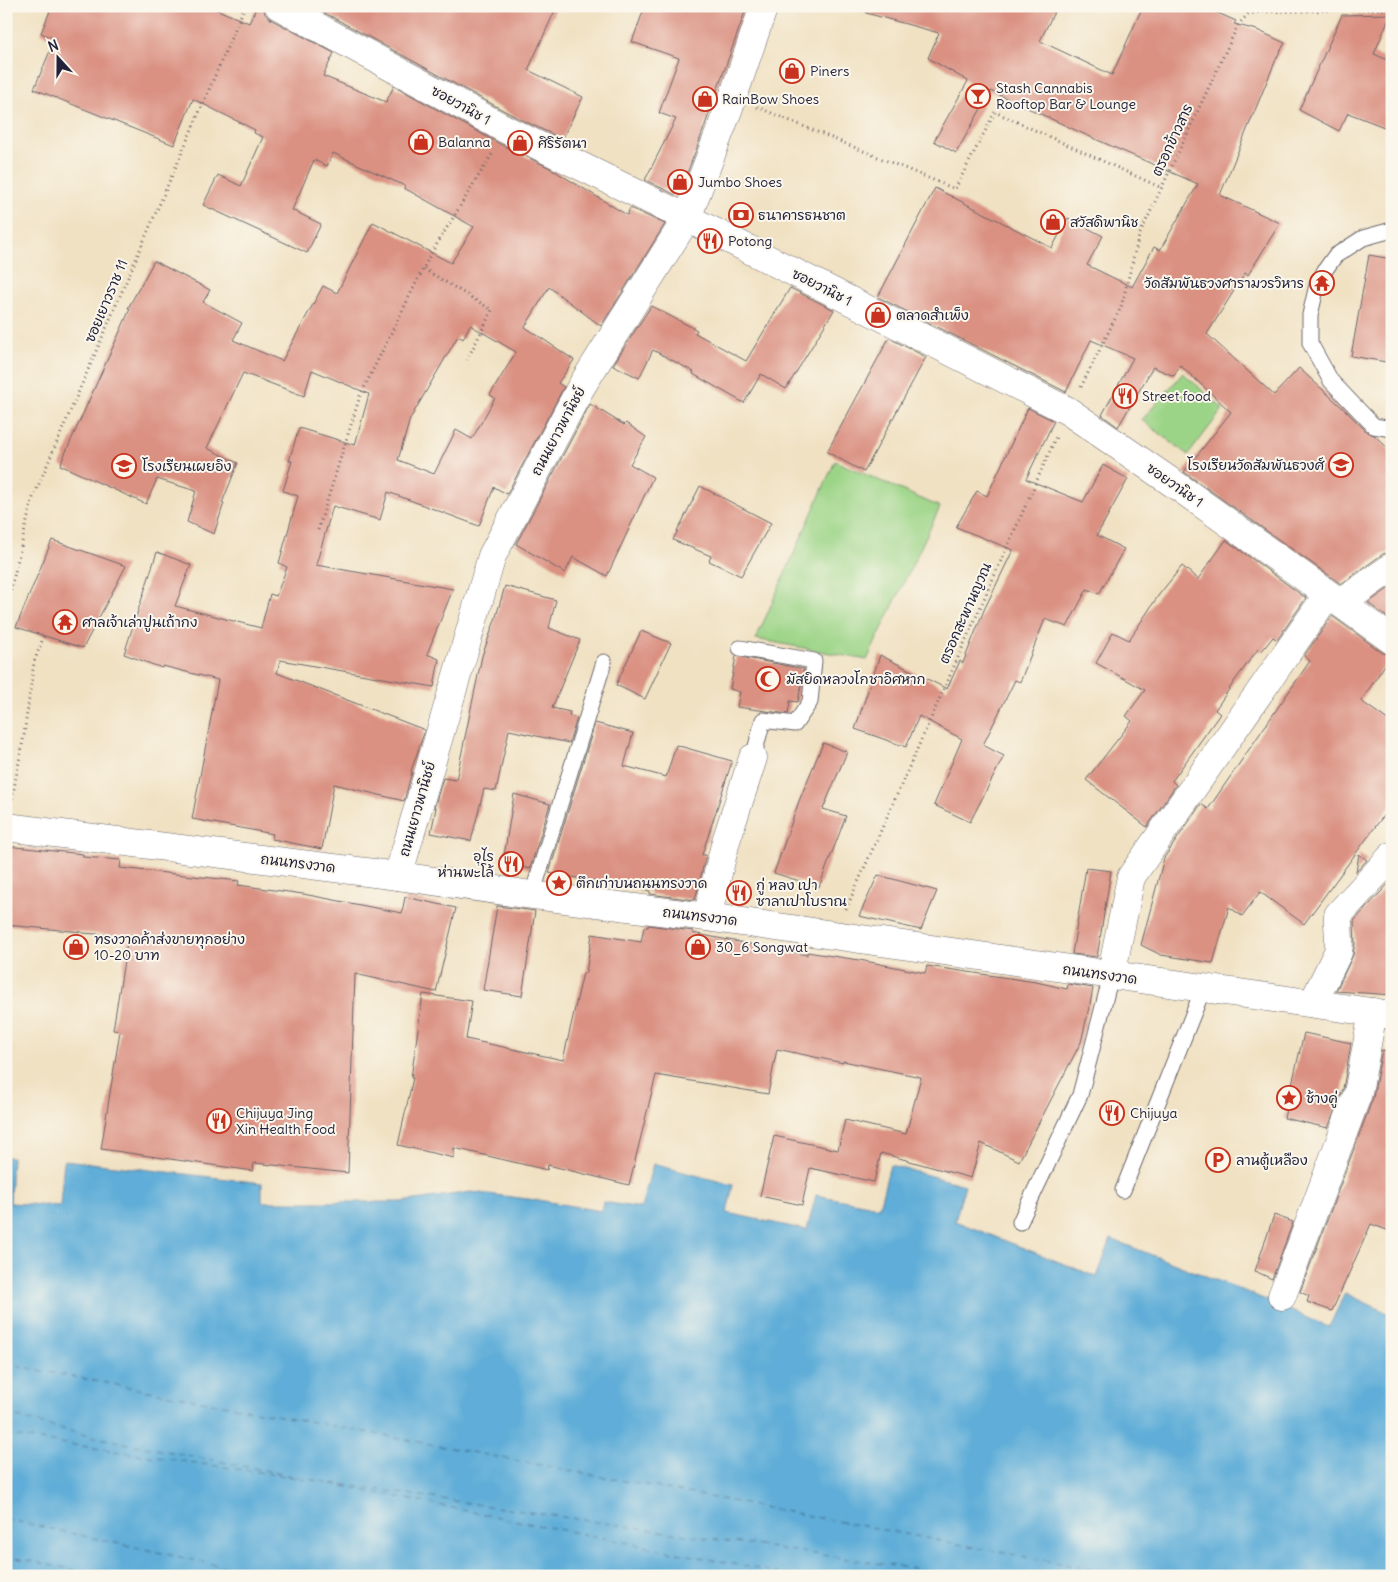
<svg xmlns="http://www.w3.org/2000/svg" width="1398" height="1582" viewBox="0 0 1398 1582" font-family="Delius,'Playpen Sans Thai',sans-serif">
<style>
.green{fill:#9cd487;stroke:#5f7b61}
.water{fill:#5eadd8;stroke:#40688a}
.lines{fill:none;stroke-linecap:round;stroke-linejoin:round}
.ferry{stroke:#3a5a7a;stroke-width:1;stroke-dasharray:6 5;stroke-linecap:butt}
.building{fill:#da9182;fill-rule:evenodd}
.lane-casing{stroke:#6a656a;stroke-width:17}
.street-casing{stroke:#6a656a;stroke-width:29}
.secondary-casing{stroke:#6a656a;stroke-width:29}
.path{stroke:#6a656a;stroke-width:3;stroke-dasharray:1 4;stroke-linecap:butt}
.lane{stroke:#fff;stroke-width:15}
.street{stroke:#fff;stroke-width:28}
.secondary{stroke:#fff;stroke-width:28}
.labels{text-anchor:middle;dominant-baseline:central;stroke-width:4;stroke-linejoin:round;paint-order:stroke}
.poi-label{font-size:14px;fill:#22223b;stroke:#fbf7ec;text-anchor:start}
.street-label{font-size:14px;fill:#22223b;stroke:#fbf7ec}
</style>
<rect width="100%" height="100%" fill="#fbf7ec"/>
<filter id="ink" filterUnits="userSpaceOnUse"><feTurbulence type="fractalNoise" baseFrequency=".02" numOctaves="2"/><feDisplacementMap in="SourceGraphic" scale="10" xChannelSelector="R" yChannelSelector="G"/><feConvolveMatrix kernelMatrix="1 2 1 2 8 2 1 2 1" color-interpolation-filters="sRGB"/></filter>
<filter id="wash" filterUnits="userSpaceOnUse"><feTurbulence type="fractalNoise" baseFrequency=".0096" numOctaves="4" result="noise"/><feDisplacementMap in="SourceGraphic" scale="20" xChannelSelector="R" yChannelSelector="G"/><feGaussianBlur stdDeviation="1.12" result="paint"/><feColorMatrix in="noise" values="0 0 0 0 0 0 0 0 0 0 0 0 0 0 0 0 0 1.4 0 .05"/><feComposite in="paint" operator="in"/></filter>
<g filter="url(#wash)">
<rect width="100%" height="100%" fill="#f0e1c2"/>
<!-- green -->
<g class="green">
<polygon points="1183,373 1223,409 1188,455 1142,420"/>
<polygon points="835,461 940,507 867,660 756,639"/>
</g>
<!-- water -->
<polygon class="water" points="6,1157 12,1157 10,1203 60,1206 64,1160 262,1183 262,1202 401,1202 471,1192 544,1201 601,1211 603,1202 641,1208 653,1164 733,1185 727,1213 807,1230 816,1195 879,1207 890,1165 965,1185 955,1221 1097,1277 1111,1239 1247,1292 1329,1327 1345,1293 1392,1315 1392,1576 6,1576"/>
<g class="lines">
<!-- ferry -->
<g class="ferry">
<polyline points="6,1364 1127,1576"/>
<polyline points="6,1414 89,1436 299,1477"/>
<polyline points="6,1435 964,1576"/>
<polyline points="332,1484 794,1576"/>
<polyline points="6,1519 267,1576"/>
<polyline points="6,1556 105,1576"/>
</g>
</g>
<g id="blocks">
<!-- building -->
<g class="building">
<path d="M52 6H208L249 23 257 6H263L265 14 272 20 334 53 323 76 386 102 394 86 500 144 548 167 627 215 630 208 665 224 601 326 549 287 525 327 574 360 558 383 564 387 507 494 494 487 479 526 388 492 380 520 333 506 316 565 453 589 427 654 439 659 434 687 280 660 277 673 425 730 411 771 412 772 404 801 334 784 322 849 272 839 273 834 192 819 218 680 163 666 162 668 124 654 157 552 191 565 175 606 261 628 270 594 276 596 287 567 279 563 298 496 283 491 292 461H289L299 428 355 445 369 394 312 370 304 396 243 373 207 448 238 463 222 503H224L214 534 187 522 196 491 157 479 146 504 60 465 130 309 128 308 154 261 210 290 203 302 242 323 233 340 282 361 323 286 337 293 373 222 451 263 474 227 404 188 405 186 333 153 327 166 314 160 292 210 321 224 307 253 203 205 218 175 241 186 263 137 254 133 255 130 193 99 174 145 34 89 55 39 41 33ZM470 325 516 352 490 395 495 398 472 439 456 430 434 474 398 460 410 419 458 336 463 339Z"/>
<polygon points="312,6 557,6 528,70 583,97 562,139 514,116"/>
<polygon points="645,6 747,6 699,142 686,176 676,195 645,180 676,119 659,113 679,58 632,42"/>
<polygon points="867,6 1057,6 1040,41 1112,75 1143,6 1202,6 1236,21 1234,24 1257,30 1285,43 1277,57 1220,195 1280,223 1248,275 1245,273 1207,334 1274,395 1299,368 1346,411 1367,432 1374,435 1392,452 1392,552 1383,554 1341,584 1184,472 1231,412 1180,365 1174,376 1153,367 1118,427 1102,415 1133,358 1091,340 1066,392 878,297 935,188 1052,248 1068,218 1103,236 1087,265 1132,287 1154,247 1160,250 1198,184 1086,135 991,91 956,153 934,141 968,81 928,58 939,33 866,13"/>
<polygon points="1391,14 1374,54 1392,62 1392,130 1348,113 1339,131 1299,110 1342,15"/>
<polygon points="1369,255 1392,259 1392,363 1351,356"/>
<polygon points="790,288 834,310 786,389 761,374 744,403 693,374 694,372 653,350 639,378 613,365 651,306 697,330 695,333 746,361"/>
<polygon points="889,338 926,357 864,472 827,452"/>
<polygon points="590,404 624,425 626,423 646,437 630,464 653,477 607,576 573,557 565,573 516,544"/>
<polygon points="1028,408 1054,421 1026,479 1083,502 1103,465 1128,479 1097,535 1124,549 1099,594 1087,589 1067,627 1045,619 1020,682 1015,680 983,745 1004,756 970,822 934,805 962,739 919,716 906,747 855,729 880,655 947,689 960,661 963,663 984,610 1013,550 956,527 977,491 987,496"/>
<polygon points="700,486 771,523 741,576 709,561 711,556 673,540"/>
<polygon points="52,540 126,566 83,648 16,627"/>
<polygon points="1226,540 1306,598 1277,640 1273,637 1261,652 1258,649 1236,679 1215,710 1220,714 1172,781 1176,785 1147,827 1086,780 1132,721 1126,716 1145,690 1096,663 1113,632 1129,640 1158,596 1182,566 1198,579"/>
<polygon points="505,586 556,600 549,628 580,640 552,708 570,712 569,716 577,718 569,743 509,730 496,791 484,789 471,841 431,833 436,808 434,808 443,778 456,780 482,656 495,620"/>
<polygon points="1392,586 1392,621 1368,603"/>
<polygon points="1332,616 1383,653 1391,656 1361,701 1392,723 1392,804 1304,924 1260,892 1242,916 1229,907 1213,963 1161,955 1141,945 1164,858 1201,804 1208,809 1310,661 1304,656"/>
<polygon points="641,631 671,643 645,699 616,685"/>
<polygon points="736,656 804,669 798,702 790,701 788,714 737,707 740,692 730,689"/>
<polygon points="595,723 633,733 624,766 666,777 676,745 732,761 702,855 706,855 695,900 650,894 650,891 549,873"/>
<polygon points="823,743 847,752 823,809 846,816 819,887 774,873 799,801"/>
<polygon points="514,794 550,804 530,869 503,862"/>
<polygon points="6,846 83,854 83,857 121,860 120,868 239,881 238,885 303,894 402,913 405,897 456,908 436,992 355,974 348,1173 254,1163 253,1171 101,1149 120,1031 113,1030 128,936 82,933 82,932 6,925"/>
<polygon points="1359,854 1367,860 1356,872"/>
<polygon points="1086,868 1111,871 1097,957 1072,954"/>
<polygon points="878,875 937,891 921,930 859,916"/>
<polygon points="1392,880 1392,995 1336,991 1353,955 1355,943 1354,921"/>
<polygon points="497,906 535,911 522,996 483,990"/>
<polygon points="648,925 693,931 692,933 807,955 807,952 865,961 925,973 927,966 1036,982 1067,989 1068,984 1093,988 1091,999 1081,1042 1019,1161 981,1143 971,1178 881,1153 874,1182 810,1168 802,1205 760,1196 774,1136 838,1150 845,1120 906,1134 921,1077 843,1061 843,1063 777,1049 768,1094 656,1075 629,1185 548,1165 547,1170 454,1148 454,1158 398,1145 413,1078 411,1078 423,994 472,1001 466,1039 563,1060 583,973 586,973 592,934 641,942 644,927 648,927"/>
<polygon points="1304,1033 1351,1043 1343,1089 1328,1128 1284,1118"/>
<polygon points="1382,1050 1392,1053 1392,1232 1371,1224 1332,1311 1307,1302 1309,1296 1300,1292 1373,1098"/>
<polygon points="1274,1215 1293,1222 1272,1279 1255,1271"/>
</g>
</g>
</g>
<g filter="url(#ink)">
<use href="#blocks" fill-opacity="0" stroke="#6a656a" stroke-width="1"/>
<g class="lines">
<defs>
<g id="lane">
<polyline points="1392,230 1363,238 1335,256 1325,270 1317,285 1310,315 1310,343 1331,381 1374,426 1392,429"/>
<polyline points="740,648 814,661 810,702 795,724 763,720 753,758"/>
<polyline points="532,895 604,662"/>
<polyline points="1123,1190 1203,989"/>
<polyline points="1020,1222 1080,1095 1111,976"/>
</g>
<g id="street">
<polyline points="279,6 507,130 687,218 1068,411 1180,488 1392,640"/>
<polyline points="1341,603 1392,567"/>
<polyline points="398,876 492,556 581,387 687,218 733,97 764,6"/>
<polyline points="707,917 726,841 753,758"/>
<polyline points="1111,976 1131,877 1328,594"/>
<path d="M1313 1003 1338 952C1341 940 1337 928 1338 915L1392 856"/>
<polyline points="1282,1296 1358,1093 1373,1012"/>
</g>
<polyline id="secondary" points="6,827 398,876 532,895 707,917 1392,1015"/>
</defs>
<!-- lane casing -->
<use href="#lane" class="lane-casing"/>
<!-- street casing -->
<use href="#street" class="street-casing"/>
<!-- secondary casing -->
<use href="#secondary" class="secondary-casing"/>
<!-- path -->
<g class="path">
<polyline points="757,107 955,189 995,112 1162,188"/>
<polyline points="424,269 492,310 467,360"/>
<polyline points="1081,387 1121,307 1139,236 1238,25 1248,14 1261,12 1392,9"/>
<polyline points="318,530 360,396 429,257 492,154"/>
<polyline points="6,610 32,500 245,6"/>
<polyline points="12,799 24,735 34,662 44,636"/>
<polyline points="846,909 1057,435"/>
</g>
<!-- lane -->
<use href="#lane" class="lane"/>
<!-- street -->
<use href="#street" class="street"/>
<!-- secondary -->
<use href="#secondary" class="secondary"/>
</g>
</g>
<!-- icons -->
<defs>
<symbol id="shop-ring" viewBox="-11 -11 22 22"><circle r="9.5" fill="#fbf7ec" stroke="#c8321e" stroke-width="1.5"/><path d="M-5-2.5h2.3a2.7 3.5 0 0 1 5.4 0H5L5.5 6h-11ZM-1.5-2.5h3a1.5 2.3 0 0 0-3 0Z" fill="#c8321e"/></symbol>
<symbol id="bar-ring" viewBox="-11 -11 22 22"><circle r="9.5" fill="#fbf7ec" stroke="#c8321e" stroke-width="1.5"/><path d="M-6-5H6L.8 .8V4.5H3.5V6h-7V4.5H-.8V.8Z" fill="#c8321e"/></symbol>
<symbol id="bank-ring" viewBox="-11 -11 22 22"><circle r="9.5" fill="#fbf7ec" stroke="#c8321e" stroke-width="1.5"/><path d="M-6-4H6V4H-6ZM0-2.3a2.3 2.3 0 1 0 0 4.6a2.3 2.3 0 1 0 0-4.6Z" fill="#c8321e"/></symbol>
<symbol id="restaurant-ring" viewBox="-11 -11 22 22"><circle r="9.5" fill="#fbf7ec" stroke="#c8321e" stroke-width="1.5"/><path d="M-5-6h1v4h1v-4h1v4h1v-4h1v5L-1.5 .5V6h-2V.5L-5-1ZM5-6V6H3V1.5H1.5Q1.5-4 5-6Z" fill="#c8321e"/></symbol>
<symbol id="temple-ring" viewBox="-11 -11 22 22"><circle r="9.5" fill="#fbf7ec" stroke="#c8321e" stroke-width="1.5"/><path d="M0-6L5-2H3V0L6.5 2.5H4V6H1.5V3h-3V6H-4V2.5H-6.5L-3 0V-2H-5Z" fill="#c8321e"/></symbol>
<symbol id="school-ring" viewBox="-11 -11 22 22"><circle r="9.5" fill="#fbf7ec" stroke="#c8321e" stroke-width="1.5"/><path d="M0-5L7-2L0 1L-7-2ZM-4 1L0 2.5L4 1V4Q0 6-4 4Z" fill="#c8321e"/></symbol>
<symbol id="mosque-ring" viewBox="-11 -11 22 22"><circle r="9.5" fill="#fbf7ec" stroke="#c8321e" stroke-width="1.5"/><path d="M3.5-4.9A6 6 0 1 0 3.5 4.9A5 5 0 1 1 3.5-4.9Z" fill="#c8321e"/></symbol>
<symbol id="sight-ring" viewBox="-11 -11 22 22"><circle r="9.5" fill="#fbf7ec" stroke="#c8321e" stroke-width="1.5"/><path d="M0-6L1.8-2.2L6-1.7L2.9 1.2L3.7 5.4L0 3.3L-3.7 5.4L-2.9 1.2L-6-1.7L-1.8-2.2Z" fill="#c8321e"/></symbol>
<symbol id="parking-ring" viewBox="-11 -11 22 22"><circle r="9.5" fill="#fbf7ec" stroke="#c8321e" stroke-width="1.5"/><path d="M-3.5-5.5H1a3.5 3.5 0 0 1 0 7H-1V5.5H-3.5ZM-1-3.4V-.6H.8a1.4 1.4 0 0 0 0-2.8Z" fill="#c8321e"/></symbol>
</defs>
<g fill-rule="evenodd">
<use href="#shop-ring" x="778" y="57" width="28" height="28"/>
<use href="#bar-ring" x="964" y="82" width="28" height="28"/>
<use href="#shop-ring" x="691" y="85" width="28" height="28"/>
<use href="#shop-ring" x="407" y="128" width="28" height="28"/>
<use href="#shop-ring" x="506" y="129" width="28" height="28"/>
<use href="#shop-ring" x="666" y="168" width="28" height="28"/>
<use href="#bank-ring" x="727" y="201" width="28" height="28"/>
<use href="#shop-ring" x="1039" y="208" width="28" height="28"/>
<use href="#restaurant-ring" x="696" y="227" width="28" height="28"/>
<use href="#temple-ring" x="1308" y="269" width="28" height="28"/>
<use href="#shop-ring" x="864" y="301" width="28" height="28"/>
<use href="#restaurant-ring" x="1111" y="382" width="28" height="28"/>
<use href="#school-ring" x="1327" y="451" width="28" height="28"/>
<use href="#school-ring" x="110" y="452" width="28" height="28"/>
<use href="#temple-ring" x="51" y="608" width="28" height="28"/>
<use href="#mosque-ring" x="754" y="665" width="28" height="28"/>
<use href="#restaurant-ring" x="497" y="850" width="28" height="28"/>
<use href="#sight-ring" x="545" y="869" width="28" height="28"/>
<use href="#restaurant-ring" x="725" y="879" width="28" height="28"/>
<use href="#shop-ring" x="62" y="933" width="28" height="28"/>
<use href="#shop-ring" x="684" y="933" width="28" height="28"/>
<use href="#sight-ring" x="1275" y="1084" width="28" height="28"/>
<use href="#restaurant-ring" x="1098" y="1099" width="28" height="28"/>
<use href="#restaurant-ring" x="205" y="1107" width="28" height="28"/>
<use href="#parking-ring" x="1204" y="1146" width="28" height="28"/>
</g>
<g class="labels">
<!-- poi labels -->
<g class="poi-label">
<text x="810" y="71">Piners</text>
<text x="996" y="88">Stash Cannabis<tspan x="996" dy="16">Rooftop Bar &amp; Lounge</tspan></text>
<text x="722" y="99">RainBow Shoes</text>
<text x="438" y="142">Balanna</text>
<text x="538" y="143">ศิริรัตนา</text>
<text x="698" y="182">Jumbo Shoes</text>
<text x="758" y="215">ธนาคารธนชาต</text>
<text x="1070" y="222">สวัสดิพานิช</text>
<text x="728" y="241">Potong</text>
<text x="1304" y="283" text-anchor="end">วัดสัมพันธวงศารามวรวิหาร</text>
<text x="896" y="315">ตลาดสำเพ็ง</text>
<text x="1142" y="396">Street food</text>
<text x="1324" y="465" text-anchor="end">โรงเรียนวัดสัมพันธวงศ์</text>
<text x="142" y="466">โรงเรียนเผยอิง</text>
<text x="82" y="622">ศาลเจ้าเล่าปูนเถ้ากง</text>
<text x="786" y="679">มัสยิดหลวงโกชาอิศหาก</text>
<text x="494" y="856" text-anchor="end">อุไร<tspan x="494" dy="16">ห่านพะโล้</tspan></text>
<text x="576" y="883">ตึกเก่าบนถนนทรงวาด</text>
<text x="756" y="885">กู่ หลง เปา<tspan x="756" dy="16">ซาลาเปาโบราณ</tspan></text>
<text x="94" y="939">ทรงวาดค้าส่งขายทุกอย่าง<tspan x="94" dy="16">10-20 บาท</tspan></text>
<text x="716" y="947">30_6 Songwat</text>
<text x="1306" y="1098">ช้างคู่</text>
<text x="236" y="1113">Chijuya Jing<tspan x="236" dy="16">Xin Health Food</tspan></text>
<text x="1130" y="1113">Chijuya</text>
<text x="1236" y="1160">ลานตู้เหลือง</text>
</g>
<!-- street labels -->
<g class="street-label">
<text transform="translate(461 105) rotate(29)">ซอยวานิช 1</text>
<text transform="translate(1172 140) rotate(-65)">ตรอกข้าวสาร</text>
<text transform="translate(822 287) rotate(27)">ซอยวานิช 1</text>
<text transform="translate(106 301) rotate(-67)">ซอยเยาวราช 11</text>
<text transform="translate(558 431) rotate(-62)">ถนนเยาวพานิชย์</text>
<text transform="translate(1175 485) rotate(35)">ซอยวานิช 1</text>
<text transform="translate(965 613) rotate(-66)">ตรอกสะพานญวณ</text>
<text transform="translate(417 809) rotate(-74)">ถนนเยาวพานิชย์</text>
<text transform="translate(298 863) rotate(7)">ถนนทรงวาด</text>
<text transform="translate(700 916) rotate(7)">ถนนทรงวาด</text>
<text transform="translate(1100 974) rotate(8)">ถนนทรงวาด</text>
</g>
</g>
<!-- margin -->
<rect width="1398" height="1582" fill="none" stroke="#fbf7ec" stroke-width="25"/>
<!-- north arrow -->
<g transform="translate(58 58) rotate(339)" stroke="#fbf7ec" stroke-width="4" paint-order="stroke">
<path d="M0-4L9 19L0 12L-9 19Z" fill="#22223b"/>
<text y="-8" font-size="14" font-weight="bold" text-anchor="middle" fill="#22223b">N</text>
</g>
</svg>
